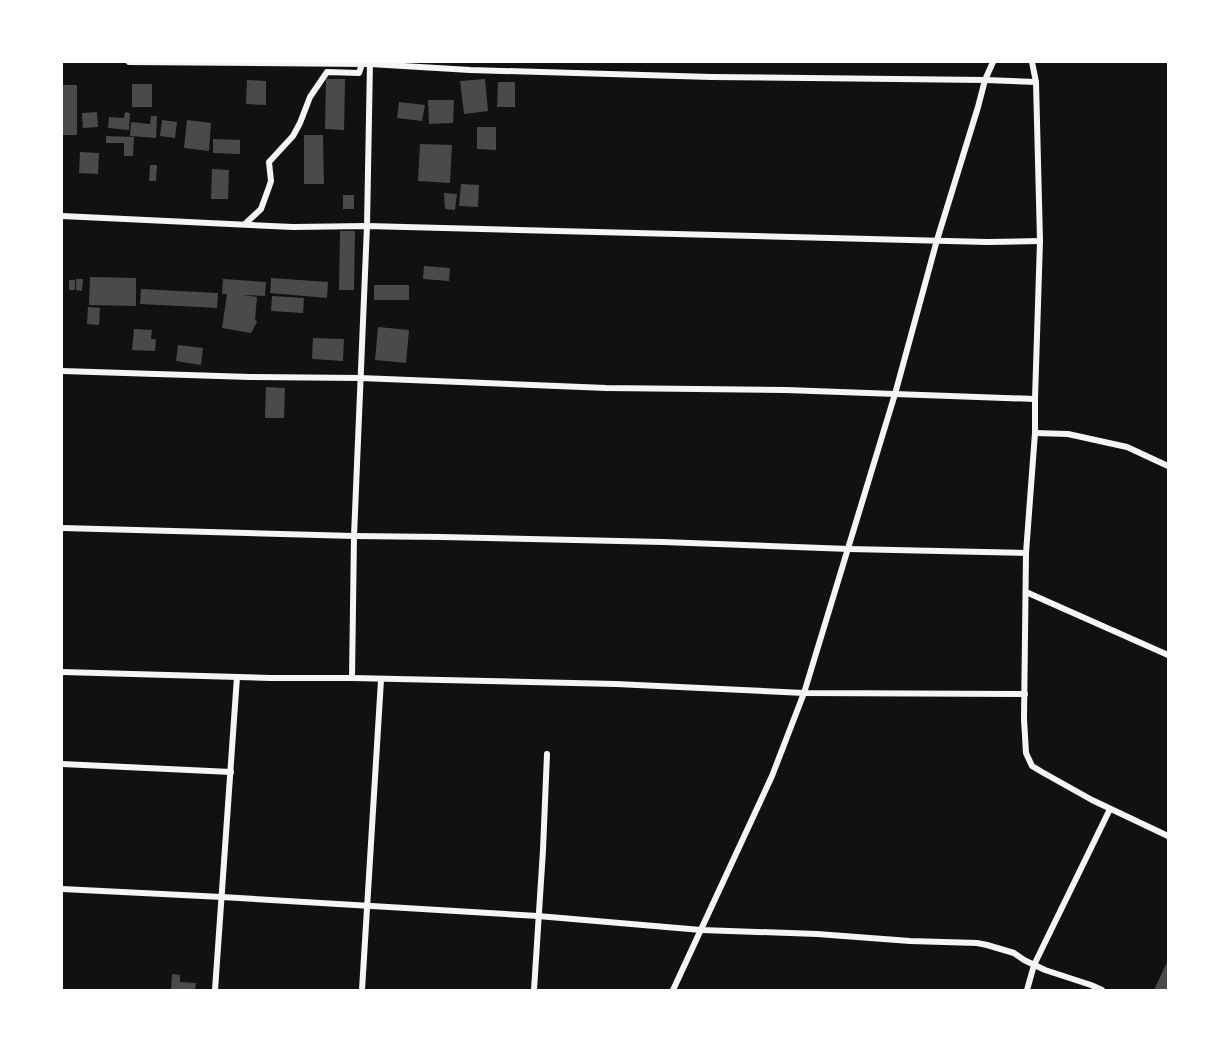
<svg xmlns="http://www.w3.org/2000/svg" width="1230" height="1052" viewBox="0 0 1230 1052" font-family="Arial,sans-serif">
<style>
.building{fill:#4a4a4a}
.lines{fill:none;stroke-linecap:round;stroke-linejoin:round}
.minor{stroke:#f5f5f5;stroke-width:6}
</style>
<rect width="100%" height="100%" fill="#111"/>
<!-- building -->
<g class="building">
<polygon points="326,79 345,79 344,130 325,129"/>
<polygon points="485,79 488,111 464,114 460,81"/>
<polygon points="247,80 266,81 266,105 246,104"/>
<polygon points="498,82 515,82 515,107 497,107"/>
<rect x="132" y="84" width="20" height="23"/>
<rect x="62" y="85" width="15" height="50"/>
<polygon points="428,100 454,100 453,123 429,124"/>
<polygon points="399,102 425,105 422,121 397,118"/>
<polygon points="97,112 98,127 83,128 82,113"/>
<polygon points="125,112 130,113 129,130 108,128 109,117 124,118"/>
<polygon points="151,116 157,116 156,138 130,136 131,122 150,124"/>
<polygon points="162,120 177,122 175,138 160,136"/>
<polygon points="187,120 211,123 209,151 184,148"/>
<polygon points="477,127 496,127 496,150 477,149"/>
<polygon points="304,135 323,135 324,184 304,184"/>
<polygon points="106,136 134,137 133,156 124,156 124,143 106,143"/>
<polygon points="213,139 240,140 240,154 213,153"/>
<polygon points="420,144 452,145 450,183 418,181"/>
<polygon points="80,152 99,153 98,174 79,173"/>
<polygon points="150,165 157,165 156,181 149,181"/>
<polygon points="212,169 229,170 228,199 211,199"/>
<polygon points="461,184 479,185 478,207 459,206"/>
<polygon points="444,193 457,194 455,210 445,209"/>
<rect x="343" y="195" width="11" height="14"/>
<polygon points="340,231 355,231 354,290 339,290"/>
<polygon points="424,266 450,268 449,281 423,279"/>
<polygon points="90,277 136,278 136,306 89,305"/>
<polygon points="271,278 328,282 327,298 270,293"/>
<polygon points="76,279 83,279 82,291 76,290"/>
<polygon points="223,279 266,282 265,296 242,295 257,297 255,319 257,322 251,333 222,328 227,294 222,294"/>
<rect x="69" y="280" width="6" height="10"/>
<rect x="374" y="285" width="35" height="15"/>
<polygon points="141,289 218,293 217,308 140,304"/>
<polygon points="272,296 304,298 303,313 271,311"/>
<polygon points="88,307 100,308 99,325 87,324"/>
<polygon points="378,327 409,330 406,363 375,360"/>
<polygon points="134,329 152,330 151,339 156,339 155,351 132,350"/>
<polygon points="313,338 344,339 343,361 312,359"/>
<polygon points="178,345 203,348 201,365 176,361"/>
<polygon points="266,387 285,388 284,418 265,418"/>
<polygon points="1168,960 1168,990 1154,990"/>
<polygon points="172,974 180,975 180,982 196,983 195,990 171,989"/>
</g>
<g class="lines">
<!-- minor -->
<g class="minor">
<polyline points="129,62 370,64 470,70 711,77 985,80 1036,82"/>
<polyline points="1032,62 1036,82 1040,241 1035,399 1035,433 1026,553 1024,719 1026,753 1032,766 1042,772 1092,800 1168,836"/>
<polyline points="62,216 293,227 367,226 987,242 1040,241"/>
<polyline points="245,224 261,209 269,187 271,181 269,162 293,136 300,123 310,97 327,72 359,73 362,64"/>
<polyline points="62,371 250,377 360,378 606,388 786,390 1035,399"/>
<polyline points="1035,433 1068,434 1127,447 1168,466"/>
<polyline points="62,528 354,536 441,537 663,542 849,549 1026,553"/>
<polyline points="1026,592 1168,655"/>
<polyline points="62,672 270,678 352,678 616,684 804,693 1025,694"/>
<polyline points="352,678 354,536 367,226 370,62"/>
<polyline points="62,764 231,772"/>
<polyline points="62,889 222,897 538,916 701,930 817,934 910,941 977,943 987,945 1014,953 1024,960 1045,970 1091,985 1102,990"/>
<polyline points="215,990 237,677"/>
<polyline points="362,990 381,680"/>
<polyline points="534,990 543,850 547,754"/>
<polyline points="673,990 772,776 804,693 895,394 937,240 978,107 985,80 993,62"/>
<polyline points="1027,990 1034,965 1110,809"/>
</g>
</g>
<!-- border -->
<rect width="1230" height="1052" fill="none" stroke="#ffffff" stroke-width="126"/>
</svg>
